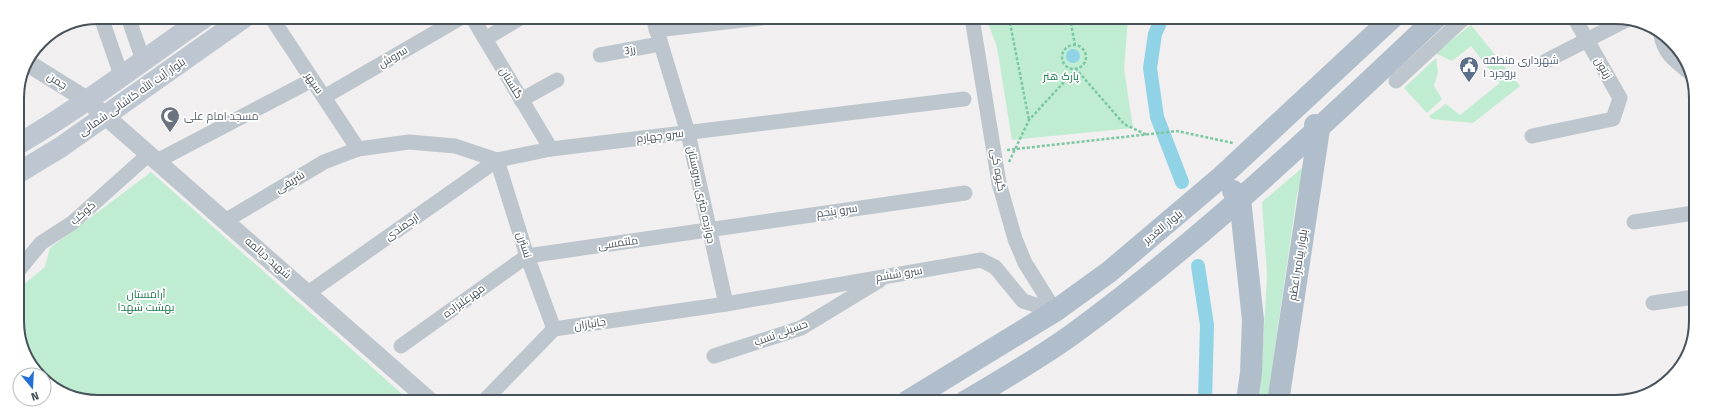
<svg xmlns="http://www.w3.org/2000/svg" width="1713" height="419" viewBox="0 0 1713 419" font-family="'Fira Sans',Cairo,sans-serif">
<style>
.green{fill:#c0ecd2}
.water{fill:#90d3e6}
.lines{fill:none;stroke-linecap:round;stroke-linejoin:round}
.canal{stroke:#90d3e6;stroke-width:14}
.path{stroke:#7bc8a3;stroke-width:2.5;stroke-dasharray:3 2;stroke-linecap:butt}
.minor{stroke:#bec6cd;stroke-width:15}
.tertiary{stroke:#bec6cd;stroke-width:18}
.secondary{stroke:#bec7d1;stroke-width:21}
.primary{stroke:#b0becc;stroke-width:22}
.labels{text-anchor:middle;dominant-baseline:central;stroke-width:3.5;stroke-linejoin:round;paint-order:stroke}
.street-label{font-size:11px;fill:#48525b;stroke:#fff}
.service-label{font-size:11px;fill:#4e5e75;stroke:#fff;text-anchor:start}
.park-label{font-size:11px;fill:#1d784c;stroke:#fff}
.worship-label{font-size:11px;fill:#5b616d;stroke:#fff;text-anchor:start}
.rim{fill:none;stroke:#48525b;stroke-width:2}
</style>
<rect width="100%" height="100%" fill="#f1efef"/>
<!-- green -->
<g class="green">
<polygon points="986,18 1128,18 1124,69 1133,128 1012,140 997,47"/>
<polygon points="1471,25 1520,86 1473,123 1432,119 1429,116 1446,104 1460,115 1500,83 1471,46 1452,61 1435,53"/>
<polygon points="1436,58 1438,72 1434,86 1442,99 1427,113 1404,88"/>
<polygon points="1308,163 1297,194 1267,402 1258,401 1261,381 1267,275 1262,202"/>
<polygon points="151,172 410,401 82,400 44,380 44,375 39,375 19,337 18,289 45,267 50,248"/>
</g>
<!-- water -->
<circle class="water" cx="1073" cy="56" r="7"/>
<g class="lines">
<!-- canal -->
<g class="canal">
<polyline points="1162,18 1155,34 1150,68 1157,117 1182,182"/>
<polyline points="1198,266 1207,325 1205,401"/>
</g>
<!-- path -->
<g class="path">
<polyline points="1009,18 1029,120"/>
<polyline points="1070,18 1075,45"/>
<circle cx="1074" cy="57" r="12"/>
<polyline points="1007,150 1177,131 1233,143"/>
<polyline points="1009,162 1029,120 1076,69 1124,124 1147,135"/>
</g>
<!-- minor -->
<g class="minor">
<polyline points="101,17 121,75"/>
<polyline points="128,17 143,60"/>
<polyline points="271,17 358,149"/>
<polyline points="472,17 551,149"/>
<polyline points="653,18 688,133 726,304"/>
<polyline points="972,18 999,183 1015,239 1025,263 1055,311"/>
<polyline points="656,30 761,18"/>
<path d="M1661 35C1664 53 1675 61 1689 72"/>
<polyline points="485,39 522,17"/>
<polyline points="600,55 660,44"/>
<polyline points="1546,61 1628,19"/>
<polyline points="1396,81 1464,18"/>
<polyline points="324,97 462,17"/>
<polyline points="521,100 557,80"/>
<polyline points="1532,136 1613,119 1620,98 1575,19"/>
<polyline points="157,161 312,80"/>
<polyline points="225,221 324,162 358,149 409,142 455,146 497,160 551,149 964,99"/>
<polyline points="1634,222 1694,213"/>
<polyline points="18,271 41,243 72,223 149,154"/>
<polyline points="308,293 497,160 527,256 554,329"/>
<polyline points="1653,303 1694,297"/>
<polyline points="401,346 527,256 965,193"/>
<polyline points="714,356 801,328 880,280"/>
<polyline points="484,401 554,329 726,304 981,260 995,267 1023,301 1055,311"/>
</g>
<!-- tertiary -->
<polyline class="tertiary" points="26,62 87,100 430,401"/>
<!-- secondary -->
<g class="secondary">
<path d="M17 145C82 107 143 60 205 17"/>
<polyline points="18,173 61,147 245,17"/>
</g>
<!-- primary -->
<g class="primary">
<polyline points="1233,191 1240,199 1253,320 1251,373 1247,401"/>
<polyline points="908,401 1055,311 1109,272 1220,178 1392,18"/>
<path d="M966 401C1003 379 1042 357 1077 331 1205 237 1321 127 1436 18"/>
<polyline points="1278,402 1319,129 1315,125"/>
</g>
</g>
<!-- icons -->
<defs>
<symbol id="civic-pin" viewBox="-11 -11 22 30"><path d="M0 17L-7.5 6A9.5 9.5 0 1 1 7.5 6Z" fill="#5c6f8a" stroke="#fff"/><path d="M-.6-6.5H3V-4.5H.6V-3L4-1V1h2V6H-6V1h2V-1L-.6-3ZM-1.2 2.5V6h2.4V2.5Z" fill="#fff"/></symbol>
<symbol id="mosque-pin" viewBox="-11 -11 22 30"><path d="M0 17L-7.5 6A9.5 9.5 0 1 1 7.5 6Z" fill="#6b7280" stroke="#fff"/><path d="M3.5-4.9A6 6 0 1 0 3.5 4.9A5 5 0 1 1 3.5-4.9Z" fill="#fff"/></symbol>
</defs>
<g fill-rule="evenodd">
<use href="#civic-pin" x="1458" y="55" width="22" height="30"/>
<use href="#mosque-pin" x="159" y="105" width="22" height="30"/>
</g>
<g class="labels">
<!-- street labels -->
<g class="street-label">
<text transform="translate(630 50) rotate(-10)">رز3</text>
<text transform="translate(393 57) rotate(-30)">سروش</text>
<text transform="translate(1603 68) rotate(60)">زیتون</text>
<text transform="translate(57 81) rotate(32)">چمن</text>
<text transform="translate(314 83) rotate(56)">سپهر</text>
<text transform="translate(511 83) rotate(59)">گلستان</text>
<text transform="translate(132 97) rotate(-35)">بلوار آیت الله کاشانی شمالی</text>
<text transform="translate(660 136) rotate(-7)">سرو چهارم</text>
<text transform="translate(998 170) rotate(80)">گیوه کی</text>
<text transform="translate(290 182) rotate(-31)">شریفی</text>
<text transform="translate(701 195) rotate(78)">دوازده متری سروستان</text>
<text transform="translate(837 211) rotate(-8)">سرو پنجم</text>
<text transform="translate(83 213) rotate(-41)">کوکب</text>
<text transform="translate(402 227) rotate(-35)">ارجمندی</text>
<text transform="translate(1163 227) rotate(-39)">بلوار الغدیر</text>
<text transform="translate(618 243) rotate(-8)">ملتمسی</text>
<text transform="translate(524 245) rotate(72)">نسترن</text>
<text transform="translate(268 258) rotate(41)">شهید دیالمه</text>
<text transform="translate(1298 265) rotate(-81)">بلوار پیامبر اعظم</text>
<text transform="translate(899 274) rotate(-9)">سرو ششم</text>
<text transform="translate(464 301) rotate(-36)">مهرعلیزاده</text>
<text transform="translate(590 324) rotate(-8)">جانبازان</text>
<text transform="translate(781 333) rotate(-20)">حسینی نسب</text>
</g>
<!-- service labels -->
<g class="service-label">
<text x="1483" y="60">شهرداری منطقه<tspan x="1483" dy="13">۱ بروجرد</tspan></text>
</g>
<!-- park labels -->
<g class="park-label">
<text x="1061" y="76">پارک هنر</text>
<text x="146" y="294">آرامستان<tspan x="146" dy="13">بهشت شهدا</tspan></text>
</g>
<!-- worship labels -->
<g class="worship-label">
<text x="184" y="116">مسجد امام علی</text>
</g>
</g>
<!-- crop -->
<path d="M0 0H1713V419H0ZM98 24H1615A74 74 0 0 1 1689 98V321A74 74 0 0 1 1615 395H98A74 74 0 0 1 24 321V98A74 74 0 0 1 98 24Z" fill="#fff" fill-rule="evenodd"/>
<path class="rim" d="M98 24H1615A74 74 0 0 1 1689 98V321A74 74 0 0 1 1615 395H98A74 74 0 0 1 24 321V98A74 74 0 0 1 98 24Z"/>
<!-- north arrow -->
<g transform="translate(32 387) rotate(162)"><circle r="19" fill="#ffffff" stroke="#b6babd"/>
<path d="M0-3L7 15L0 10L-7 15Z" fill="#256fd5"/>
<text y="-6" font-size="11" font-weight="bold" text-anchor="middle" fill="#48525b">N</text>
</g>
</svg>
